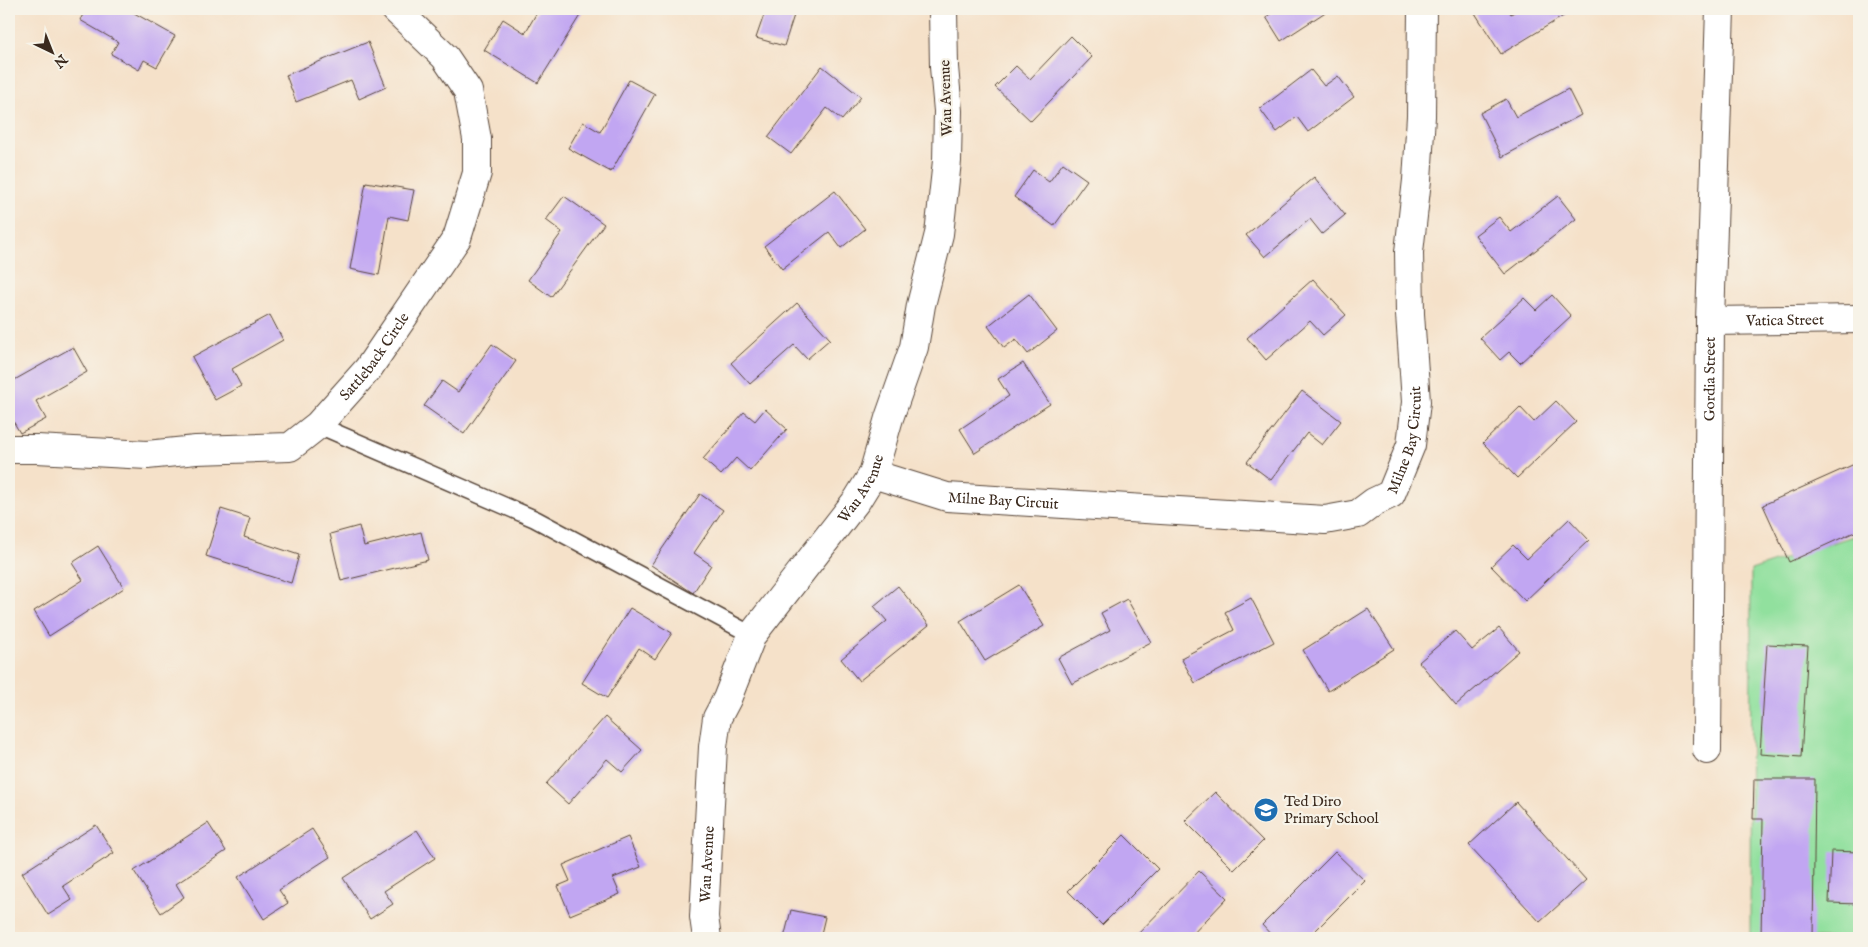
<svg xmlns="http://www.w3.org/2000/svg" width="1868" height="947" viewBox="0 0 1868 947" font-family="'IM FELL English',serif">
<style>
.green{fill:#91e09e;stroke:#66855e}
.building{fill:#c1a6f2}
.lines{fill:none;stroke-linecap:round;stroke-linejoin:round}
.lane-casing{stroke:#574538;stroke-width:19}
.street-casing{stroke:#574538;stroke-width:30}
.lane{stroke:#fff;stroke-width:16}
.street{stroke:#fff;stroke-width:28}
.labels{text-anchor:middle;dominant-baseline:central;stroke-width:4.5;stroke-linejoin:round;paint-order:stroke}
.street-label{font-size:15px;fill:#3b2a1e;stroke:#f7f3e8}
.poi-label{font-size:15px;fill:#3b2a1e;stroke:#f7f3e8;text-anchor:start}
</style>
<rect width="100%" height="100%" fill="#f7f3e8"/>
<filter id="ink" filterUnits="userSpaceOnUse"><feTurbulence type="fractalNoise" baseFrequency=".02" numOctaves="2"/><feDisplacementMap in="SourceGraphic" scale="10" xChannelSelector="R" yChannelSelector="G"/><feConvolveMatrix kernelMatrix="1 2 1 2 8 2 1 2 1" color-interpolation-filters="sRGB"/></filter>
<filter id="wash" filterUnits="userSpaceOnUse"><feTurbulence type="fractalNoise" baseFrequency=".0096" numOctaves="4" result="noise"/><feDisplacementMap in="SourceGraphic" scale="20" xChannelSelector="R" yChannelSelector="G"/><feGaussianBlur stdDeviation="1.12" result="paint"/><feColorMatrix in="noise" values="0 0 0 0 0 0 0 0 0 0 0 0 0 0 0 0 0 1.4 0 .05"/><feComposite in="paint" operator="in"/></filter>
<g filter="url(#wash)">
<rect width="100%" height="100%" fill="#f5e1c9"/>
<!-- green -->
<polygon class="green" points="1859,534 1859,938 1750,938 1751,570"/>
<g id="blocks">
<!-- building -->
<g class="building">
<polygon points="86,9 127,9 175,36 157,67 144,60 139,70 111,54 118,42 80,20"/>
<polygon points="539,9 584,9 538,83 484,50 503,19 525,33"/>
<polygon points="766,9 796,9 784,46 756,38"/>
<polygon points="1278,9 1330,9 1281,41 1266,17"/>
<polygon points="1481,9 1508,9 1511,14 1519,9 1575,9 1501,54 1475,13"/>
<polygon points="1071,36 1092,57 1031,121 995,87 1016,66 1030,79"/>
<polygon points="368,42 386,87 359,99 351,80 296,102 286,75"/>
<polygon points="822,66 861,97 842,120 827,108 791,154 768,137"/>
<polygon points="1311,70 1324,86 1338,76 1354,97 1308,132 1297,117 1277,132 1260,109"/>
<polygon points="629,80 655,94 611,172 568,148 583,122 600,132"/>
<polygon points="1568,89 1581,115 1502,157 1480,113 1506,99 1516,117"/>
<polygon points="1063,163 1087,180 1054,226 1014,197 1033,170 1049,182"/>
<polygon points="1314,177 1345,215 1322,234 1310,219 1265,257 1246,235"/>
<polygon points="366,182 414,190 408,220 389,216 379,275 350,269"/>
<polygon points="835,191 865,229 841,248 829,232 782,269 764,246"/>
<polygon points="564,196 604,224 551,297 528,280 562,232 546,220"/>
<polygon points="1558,196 1576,219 1505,274 1475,235 1499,217 1511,232"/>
<polygon points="1313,279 1346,315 1323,335 1310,321 1266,360 1247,338"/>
<polygon points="1029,294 1057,331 1028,354 1016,339 1004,348 988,326"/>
<polygon points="1552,295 1571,316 1520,363 1509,352 1500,360 1480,338 1524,298 1536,310"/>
<polygon points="797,303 830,339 807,359 794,345 750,384 731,363"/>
<polygon points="270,315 283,340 232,369 241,386 215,400 192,357"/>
<polygon points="492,344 516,361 464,434 424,406 442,381 458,392"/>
<polygon points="73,347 87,372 36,401 46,419 20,433 9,414 9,383"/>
<polygon points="1023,363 1050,404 975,453 960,429 1009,396 998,379"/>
<polygon points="1302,391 1341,421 1322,445 1307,433 1271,480 1247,462"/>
<polygon points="1556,401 1576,422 1517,478 1483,443 1520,407 1534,422"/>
<polygon points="765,409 787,429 750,471 736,458 721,475 703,459 744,412 755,421"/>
<polygon points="1859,462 1859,530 1789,562 1763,505"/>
<polygon points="700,494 723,510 694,553 711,565 693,593 651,565"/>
<polygon points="221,509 250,518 244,537 299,555 291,583 206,556"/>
<polygon points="1569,519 1589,540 1525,601 1491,566 1513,545 1527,559"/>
<polygon points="359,526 364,546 421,532 428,560 341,581 330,534"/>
<polygon points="98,546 124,588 49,636 34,611 83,580 72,563"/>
<polygon points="1019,585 1044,626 985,661 960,621"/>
<polygon points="898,586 929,625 859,681 841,659 887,621 874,606"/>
<polygon points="1251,598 1274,642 1195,683 1181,658 1234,630 1225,612"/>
<polygon points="1127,599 1151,642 1072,684 1058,658 1110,630 1101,613"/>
<polygon points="630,608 672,633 655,659 639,648 607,698 582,683"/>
<polygon points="1368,609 1394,649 1328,691 1303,650"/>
<polygon points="1499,628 1519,651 1456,705 1419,662 1455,631 1472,650"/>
<polygon points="1767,644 1808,646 1801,757 1760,754"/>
<polygon points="605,717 642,750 622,772 607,759 568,804 546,784"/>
<polygon points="1754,779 1815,779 1813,938 1761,938 1763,819 1753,819"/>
<polygon points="1215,792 1263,841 1234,870 1185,821"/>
<polygon points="1516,802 1586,880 1540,922 1469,845"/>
<polygon points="208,823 226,851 176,884 184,897 161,913 134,871"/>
<polygon points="96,825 114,853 63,886 72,900 48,915 22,873"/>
<polygon points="312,829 330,857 279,890 288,903 264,919 238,877"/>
<polygon points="417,830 435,858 384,891 393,904 370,919 343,878"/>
<polygon points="1124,835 1158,869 1102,925 1068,891"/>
<polygon points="628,837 641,867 613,878 620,894 570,915 558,886 570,881 563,865"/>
<polygon points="1831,851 1859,852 1859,904 1829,903"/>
<polygon points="1335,852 1365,881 1308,938 1274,938 1262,925"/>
<polygon points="1199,871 1227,898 1189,938 1134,938"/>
<polygon points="791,910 825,917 820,938 784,938"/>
</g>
</g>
</g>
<g filter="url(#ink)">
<use href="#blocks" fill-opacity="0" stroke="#574538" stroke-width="1"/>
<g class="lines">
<defs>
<polyline id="lane" points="318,425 535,519 752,635"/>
<g id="street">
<path id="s1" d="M1710 321 1859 319"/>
<path id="s2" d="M9 449H37L147 455 196 450 290 447 318 425 368 369 457 238 477 173V139L468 91 445 57 395 9"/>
<path id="s3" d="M873 474 947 497 1325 520 1358 514 1374 502 1391 494 1411 445 1416 402 1410 314 1409 252 1417 180 1421 116 1422 9"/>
<path id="s4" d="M1707 750 1710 321 1720 9"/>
<path id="s5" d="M707 938 704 917 713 747 717 718 727 699 752 635 857 500 873 474 889 418 914 347 921 305 939 234 947 161 948 111 944 67 943 9"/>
</g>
</defs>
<!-- lane casing -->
<use href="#lane" class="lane-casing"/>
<!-- street casing -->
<use href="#street" class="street-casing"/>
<!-- lane -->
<use href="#lane" class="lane"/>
<!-- street -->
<use href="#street" class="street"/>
</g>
</g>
<!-- icons -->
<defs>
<symbol id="school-disc" viewBox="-11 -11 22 22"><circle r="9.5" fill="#1f6fb2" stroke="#f7f3e8"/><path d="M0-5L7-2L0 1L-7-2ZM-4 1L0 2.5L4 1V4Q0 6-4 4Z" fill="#fff"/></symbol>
</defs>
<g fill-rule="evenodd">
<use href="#school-disc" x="1252" y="796" width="28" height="28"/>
</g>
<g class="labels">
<!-- street labels -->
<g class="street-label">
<text transform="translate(946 98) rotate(-92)">Wau Avenue</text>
<text stroke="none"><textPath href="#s1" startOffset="75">Vatica Street</textPath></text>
<text stroke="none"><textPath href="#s2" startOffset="406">Sattleback Circle</textPath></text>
<text stroke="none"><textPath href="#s4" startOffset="371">Gordia Street</textPath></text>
<text stroke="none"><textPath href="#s3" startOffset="585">Milne Bay Circuit</textPath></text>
<text stroke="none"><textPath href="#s5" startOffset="494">Wau Avenue</textPath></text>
<text stroke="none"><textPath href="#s3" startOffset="134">Milne Bay Circuit</textPath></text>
<text stroke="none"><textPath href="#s5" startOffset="74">Wau Avenue</textPath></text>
</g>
<!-- poi labels -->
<g class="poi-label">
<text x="1284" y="801">Ted Diro<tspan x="1284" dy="17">Primary School</tspan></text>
</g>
</g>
<!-- margin -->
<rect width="1868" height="947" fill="none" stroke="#f7f3e8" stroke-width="30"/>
<!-- north arrow -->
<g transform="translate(52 52) rotate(137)" stroke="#f7f3e8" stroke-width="4" paint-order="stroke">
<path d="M0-4L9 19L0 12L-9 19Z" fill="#3b2a1e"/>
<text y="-8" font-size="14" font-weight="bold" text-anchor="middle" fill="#3b2a1e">N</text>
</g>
</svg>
